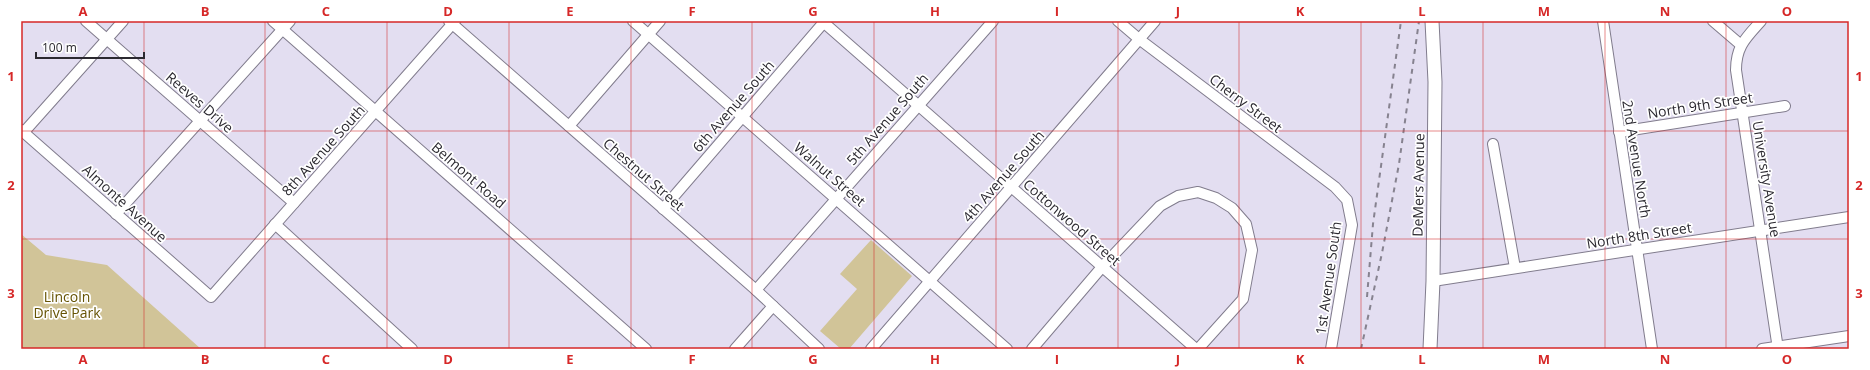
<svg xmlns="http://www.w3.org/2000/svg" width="1870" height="370" viewBox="0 0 1870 370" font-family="'Open Sans',sans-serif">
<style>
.green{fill:#d1c498}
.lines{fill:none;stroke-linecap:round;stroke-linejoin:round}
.minor-casing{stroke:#817c8d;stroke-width:12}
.major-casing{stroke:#817c8d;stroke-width:15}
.minor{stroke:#fff;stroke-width:10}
.major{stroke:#fff;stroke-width:13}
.rail{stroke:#86828f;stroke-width:2;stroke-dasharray:5 5;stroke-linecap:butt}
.grid{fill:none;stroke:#d62828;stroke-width:1;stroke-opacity:0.55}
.labels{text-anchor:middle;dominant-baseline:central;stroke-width:3.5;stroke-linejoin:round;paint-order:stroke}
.street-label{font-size:14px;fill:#2b2930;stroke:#fff}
.park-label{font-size:14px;fill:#665303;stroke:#fff}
.neatline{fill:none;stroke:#d62828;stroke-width:1.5}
.grid-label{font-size:13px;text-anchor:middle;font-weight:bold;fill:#d62828}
</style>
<rect width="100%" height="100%" fill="#e3def1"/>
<!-- green -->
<g class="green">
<polygon points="21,234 46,255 107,265 201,349 21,349"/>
<polygon points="871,240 912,276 849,349 841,349 820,331 857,289 840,274"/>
</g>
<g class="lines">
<defs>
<g id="minor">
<polyline points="86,21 294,203"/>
<polyline points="273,21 646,349"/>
<polyline points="449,21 756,290 819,349"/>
<polyline points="633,21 1007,349"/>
<polyline points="822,21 1196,349"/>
<polyline points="1118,21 1139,39 1335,187 1347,200 1352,225 1331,349"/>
<polyline points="1603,21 1652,349"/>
<polyline points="1713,21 1741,45"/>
<path d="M1761 21C1746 38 1736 46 1736 70L1778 349"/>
<polyline points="569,126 660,21"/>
<polyline points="21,130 211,297 455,21"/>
<polyline points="24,132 123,21"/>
<polyline points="1619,132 1785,106"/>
<polyline points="1493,144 1515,268"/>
<polyline points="663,209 825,21"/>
<polyline points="116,214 290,21"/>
<polyline points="275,224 412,349"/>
<polyline points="1433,281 1849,217"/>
<polyline points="756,290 993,21"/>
<polyline points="735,349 773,306"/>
<polyline points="871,349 1155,21"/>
<polyline points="1032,349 1102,267 1160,206 1178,196 1198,192 1216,198 1232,208 1246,224 1252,250 1243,299 1198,349"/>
<polyline points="1762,349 1849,336"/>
</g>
<polyline id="major" points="1430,349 1433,281 1435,82 1432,21"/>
</defs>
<!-- minor casing -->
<use href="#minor" class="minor-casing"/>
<!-- major casing -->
<use href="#major" class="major-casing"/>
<!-- minor -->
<use href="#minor" class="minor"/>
<!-- major -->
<use href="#major" class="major"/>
<!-- rail -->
<g class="rail">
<polyline points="1367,297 1373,224 1401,21"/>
<polyline points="1361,349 1382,253 1399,164 1419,21"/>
</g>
</g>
<!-- grid -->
<path class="grid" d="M144 21V349M265 21V349M387 21V349M509 21V349M631 21V349M752 21V349M874 21V349M996 21V349M1118 21V349M1239 21V349M1361 21V349M1483 21V349M1605 21V349M1726 21V349M21 131H1849M21 239H1849"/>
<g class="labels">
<!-- street labels -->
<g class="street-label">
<text transform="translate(200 102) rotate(41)">Reeves Drive</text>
<text transform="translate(1246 103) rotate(37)">Cherry Street</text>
<text transform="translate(1700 105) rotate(-9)">North 9th Street</text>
<text transform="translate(733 106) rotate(-49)">6th Avenue South</text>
<text transform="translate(887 119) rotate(-49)">5th Avenue South</text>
<text transform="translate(323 150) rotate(-48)">8th Avenue South</text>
<text transform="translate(1637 159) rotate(81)">2nd Avenue North</text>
<text transform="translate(644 174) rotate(41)">Chestnut Street</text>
<text transform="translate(830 174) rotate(41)">Walnut Street</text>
<text transform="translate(469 175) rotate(41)">Belmont Road</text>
<text transform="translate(1003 176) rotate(-49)">4th Avenue South</text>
<text transform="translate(1767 179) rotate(81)">University Avenue</text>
<text transform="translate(1418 185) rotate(-89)">DeMers Avenue</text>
<text transform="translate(125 203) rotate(42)">Almonte Avenue</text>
<text transform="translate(1072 222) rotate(41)">Cottonwood Street</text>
<text transform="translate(1639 235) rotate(-9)">North 8th Street</text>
<text transform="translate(1328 278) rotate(-82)">1st Avenue South</text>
</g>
<!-- park labels -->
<g class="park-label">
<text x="67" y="296">Lincoln<tspan x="67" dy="16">Drive Park</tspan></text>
</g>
</g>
<!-- border -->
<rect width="1870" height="370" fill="none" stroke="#ffffff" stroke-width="44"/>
<!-- scale -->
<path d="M36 52v6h108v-6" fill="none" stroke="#2b2930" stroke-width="2"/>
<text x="42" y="52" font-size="12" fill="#2b2930" stroke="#ffffff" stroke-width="3" paint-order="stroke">100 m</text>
<rect x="22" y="22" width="1826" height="326" class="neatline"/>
<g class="grid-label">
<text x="83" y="16">A</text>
<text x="205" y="16">B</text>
<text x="326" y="16">C</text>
<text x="448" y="16">D</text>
<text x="570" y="16">E</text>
<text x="692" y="16">F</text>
<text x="813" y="16">G</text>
<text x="935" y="16">H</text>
<text x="1057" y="16">I</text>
<text x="1178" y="16">J</text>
<text x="1300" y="16">K</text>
<text x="1422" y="16">L</text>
<text x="1544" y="16">M</text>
<text x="1665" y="16">N</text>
<text x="1787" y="16">O</text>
<text x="11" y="81">1</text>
<text x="1859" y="81">1</text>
<text x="11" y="190">2</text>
<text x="1859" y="190">2</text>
<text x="11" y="298">3</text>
<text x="1859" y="298">3</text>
<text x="83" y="364">A</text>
<text x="205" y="364">B</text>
<text x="326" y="364">C</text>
<text x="448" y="364">D</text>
<text x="570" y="364">E</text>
<text x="692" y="364">F</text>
<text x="813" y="364">G</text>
<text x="935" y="364">H</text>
<text x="1057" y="364">I</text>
<text x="1178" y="364">J</text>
<text x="1300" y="364">K</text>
<text x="1422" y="364">L</text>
<text x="1544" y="364">M</text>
<text x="1665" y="364">N</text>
<text x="1787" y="364">O</text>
</g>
</svg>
